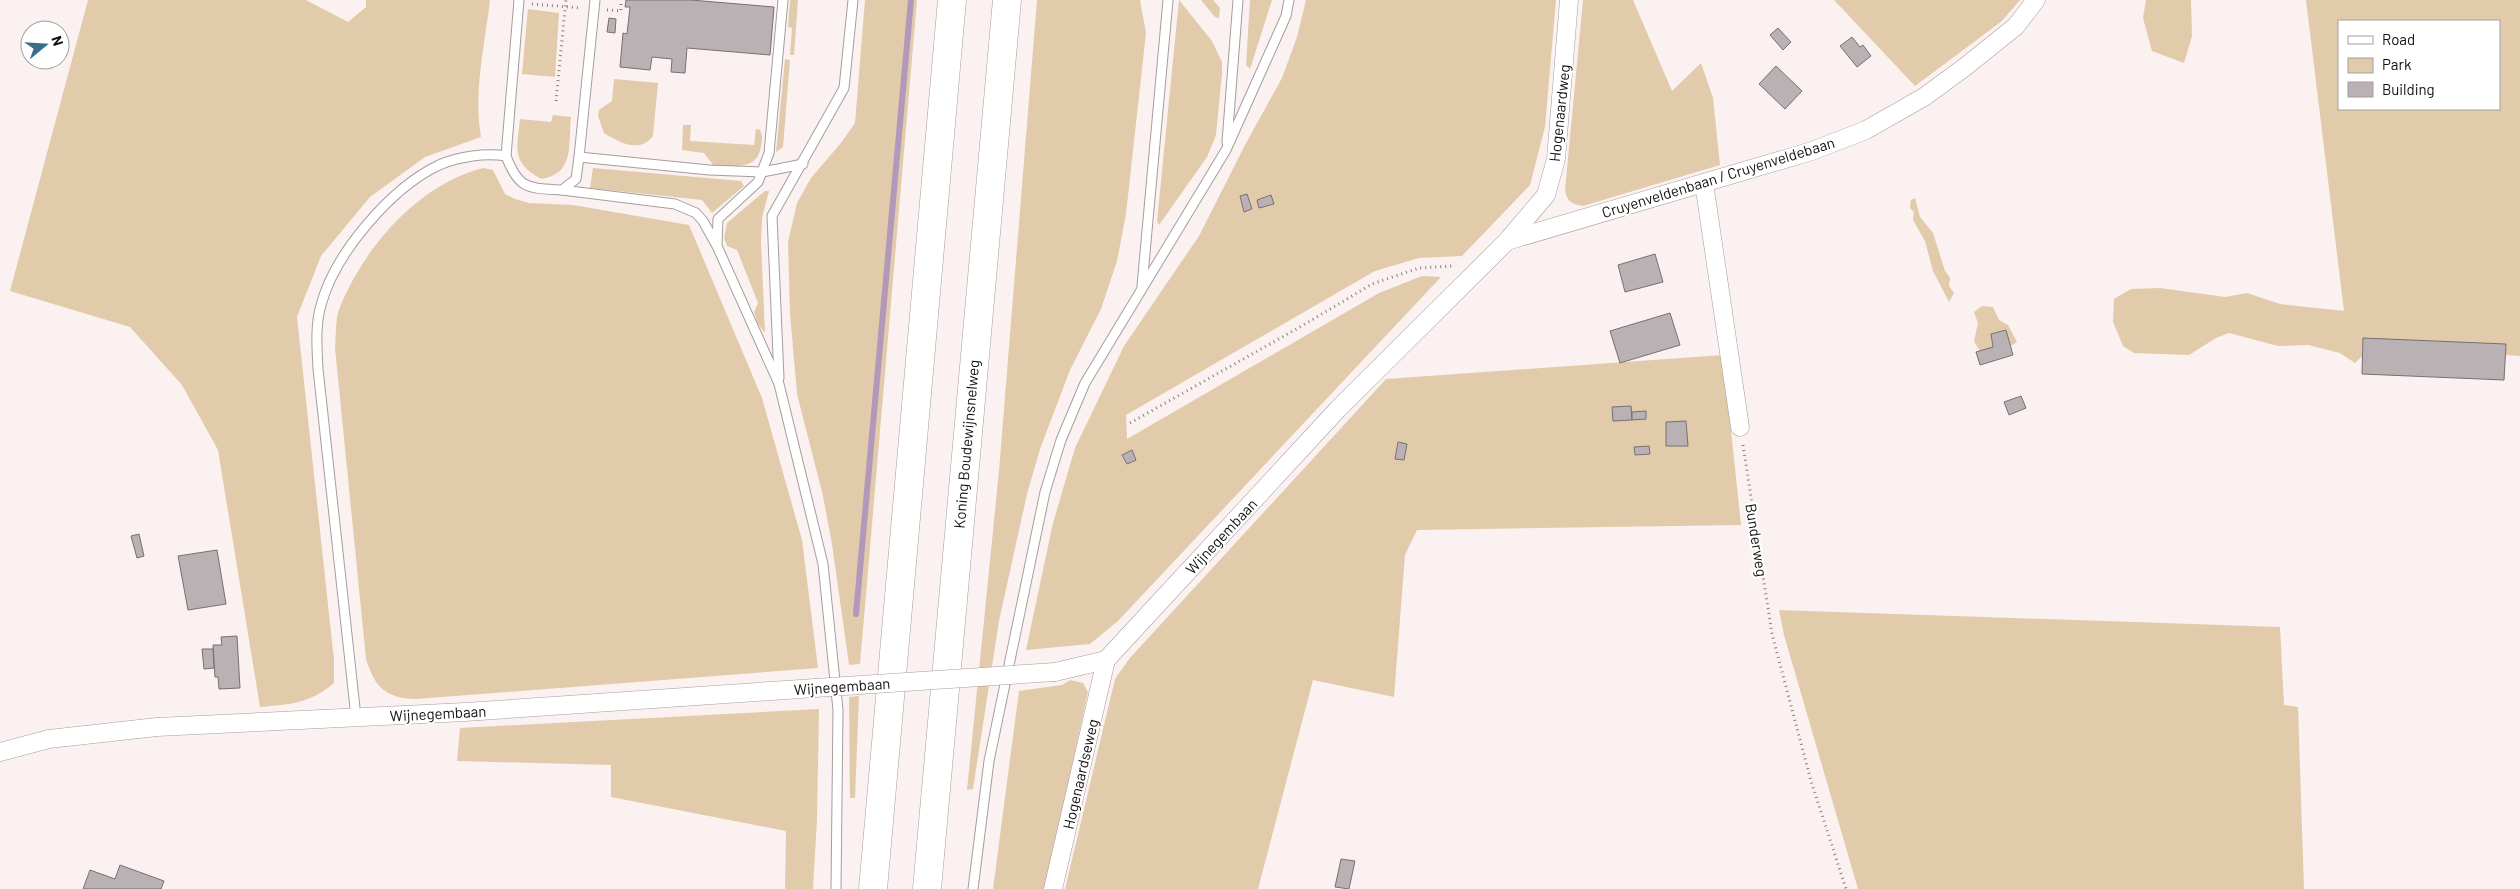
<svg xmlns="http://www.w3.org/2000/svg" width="2520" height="889" viewBox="0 0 2520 889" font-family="Barlow,sans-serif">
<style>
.green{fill:#e1cbaa;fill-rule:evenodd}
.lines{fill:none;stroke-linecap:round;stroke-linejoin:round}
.stream{stroke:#b298b9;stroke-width:6}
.building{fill:#b9b1b4;stroke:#777073}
.lane-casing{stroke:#a69d9d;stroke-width:11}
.street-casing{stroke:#a69d9d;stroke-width:19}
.highway-casing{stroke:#a69d9d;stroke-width:29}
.path{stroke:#878180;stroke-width:3;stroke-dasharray:1 4;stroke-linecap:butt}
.lane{stroke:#fff;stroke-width:9}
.street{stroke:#fff;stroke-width:18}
.highway{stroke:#fff;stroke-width:28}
.street-bridge-casing{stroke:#a69d9d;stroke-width:19;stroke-linecap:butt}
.street-bridge{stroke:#fff;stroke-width:18}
.labels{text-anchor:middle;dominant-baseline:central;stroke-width:4;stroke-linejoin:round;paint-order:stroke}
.street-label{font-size:15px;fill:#120f0f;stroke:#fff}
</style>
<rect width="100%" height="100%" fill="#faf1f0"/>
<!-- green -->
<g class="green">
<path d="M88 0H306L348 22 366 7V0H490C485 44 473 93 481 137L425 157 370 197 321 256 297 317 334 660V683C309 704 291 704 260 707L218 450 182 385 130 327 10 291Z"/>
<polygon points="790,0 798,0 794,55 790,55 792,28 788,27"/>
<polygon points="865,0 917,0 860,664 849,665 832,544 823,496 797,394 790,313 788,242 797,203 811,178 841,143 855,123"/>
<polygon points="1037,0 1140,0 1146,33 1126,214 1117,261 1101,309 1070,370 1040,449 1027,494 999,621 973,789 967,790 999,471"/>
<polygon points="1179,0 1212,41 1222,62 1222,74 1216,135 1207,157 1159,225 1157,221"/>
<polygon points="1201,0 1213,0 1220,8 1219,18 1215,17"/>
<polygon points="1250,0 1272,0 1250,69 1246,65"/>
<polygon points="1306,0 1556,0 1545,127 1530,185 1462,256 1419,258 1375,271 1126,415 1127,439 1379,293 1422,276 1441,277 1118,621 1090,644 1026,650 1053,523 1075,448 1124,346 1199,236 1245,145 1282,78 1297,37"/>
<path d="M1583 0H1633L1672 91 1701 63 1713 98 1720 165 1583 206C1572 204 1567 202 1565 190Z"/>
<polygon points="1834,0 2020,0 2002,21 1915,86"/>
<polygon points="2146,0 2191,0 2192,36 2184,63 2152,51 2143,18"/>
<path d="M2306 0H2520V356L2373 346 2355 363 2340 353 2308 345 2278 346 2229 333 2216 338 2189 355 2134 353 2123 346 2113 322 2114 299 2131 289 2160 288 2225 297 2247 293 2280 304 2344 311ZM2339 21H2499V109H2339Z"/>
<polygon points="528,9 559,13 555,77 522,74"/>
<polygon points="785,59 790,60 783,147 776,152"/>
<path d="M614 79 658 83 653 136C639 154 619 142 604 133L598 116 599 110 612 101Z"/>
<path d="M553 115 571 117C568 145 575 174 541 179 511 162 517 149 520 119L551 122Z"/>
<path d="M683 125H691L690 141 754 145 756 129 760 130C763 136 762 140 761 146 758 171 732 166 713 165L704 153 682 150Z"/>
<path d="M483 168 493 170 505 194 515 199 529 203 573 205 689 225 762 398 802 540 818 668 416 699C386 698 375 688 366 659L335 348C336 336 335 318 340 307 365 246 418 185 483 168Z"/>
<polygon points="593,168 741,181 744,186 712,213 702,200 590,188"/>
<polygon points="765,191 769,191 762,218 761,241 765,333 758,324 754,312 758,303 737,250 727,246 724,238 727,223"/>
<polygon points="1915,198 1920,217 1933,233 1945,271 1950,278 1949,286 1954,293 1949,302 1933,271 1925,241 1913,220 1914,212 1910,208 1911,200"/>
<polygon points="1982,306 1993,307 1999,320 2008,325 2017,342 2000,352 1983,357 1974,341 1978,323 1974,312"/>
<polygon points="1723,355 1741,525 1417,530 1405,555 1394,697 1313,680 1258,889 1065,889 1115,679 1129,659 1386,379"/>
<polygon points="1779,610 2280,627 2284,705 2298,707 2304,889 1858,889 1784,635"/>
<polygon points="1070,680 1083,683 1088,692 1045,889 993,889 1019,691 1062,685"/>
<polygon points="859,696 855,798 850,798 849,697"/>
<polygon points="819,709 817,819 813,889 785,889 786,831 611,797 611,765 457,761 460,728"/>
</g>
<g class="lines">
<!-- stream -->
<polyline class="stream" points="856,614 911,0"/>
</g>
<!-- building -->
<g class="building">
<polygon points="626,0 691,0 774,7 770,55 687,48 685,73 671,72 672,59 652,57 650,70 620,67 623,33 627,34 630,7 625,7"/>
<polygon points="609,18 616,19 615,33 607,32"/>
<polygon points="1778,28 1791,42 1783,50 1770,35"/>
<polygon points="1852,37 1860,47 1863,45 1871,56 1857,67 1840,46"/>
<polygon points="1776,66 1802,91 1785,109 1759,84"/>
<polygon points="1247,194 1252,209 1244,212 1240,196"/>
<polygon points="1271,195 1274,204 1259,208 1257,200"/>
<polygon points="1655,254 1663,282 1625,292 1618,265"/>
<polygon points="1670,313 1680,345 1620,363 1610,331"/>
<polygon points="2006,330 2013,355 1980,365 1976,352 1993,347 1991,334"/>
<polygon points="2363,338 2506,344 2504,380 2362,374"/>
<polygon points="2021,396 2026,408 2009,415 2004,402"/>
<polygon points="1631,406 1632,420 1613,421 1612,407"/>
<polygon points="1646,411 1646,419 1632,420 1632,412"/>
<polygon points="1686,421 1688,446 1666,446 1666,422"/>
<polygon points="1398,442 1407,444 1404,460 1395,459"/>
<polygon points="1649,446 1650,454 1635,455 1634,447"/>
<polygon points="1132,450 1136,460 1127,464 1122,455"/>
<polygon points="139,534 144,556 137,558 131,536"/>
<polygon points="217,550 226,604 188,610 178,556"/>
<polygon points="237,636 240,688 219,689 218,677 215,677 213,645 222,645 221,637"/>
<polygon points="202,649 213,649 214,668 204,669"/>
<polygon points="1341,859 1355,861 1349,889 1335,887"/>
<polygon points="120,865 164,881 161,889 83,889 90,870 115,879"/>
</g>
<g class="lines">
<defs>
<g id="lane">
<path d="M519 0 506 156C519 190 528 188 562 190L576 179 579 157"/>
<polyline points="595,0 579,157 709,170 762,172 803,164"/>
<polyline points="1227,142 1238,0"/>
<polyline points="562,190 675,204 696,213 703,221 717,246 779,384 823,564 838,710 836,889"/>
<polyline points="717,244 718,219 758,182 769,153 783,0"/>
<polyline points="1142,286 1168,0"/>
<polyline points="779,378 772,216 844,88 853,0"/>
<path d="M356 717 318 369C317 348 315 326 321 305 335 253 391 188 439 165 460 156 485 153 506 156"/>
<polyline points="973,889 989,761 1045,492 1061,440 1085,383 1226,150 1286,16 1289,0"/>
</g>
<g id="street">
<polyline points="1704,183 1740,427"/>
<polyline points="1507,241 1812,151 1866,130 1924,97 1965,67 2016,26 2036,0"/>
<polyline points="1055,672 1106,660 1338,409 1507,241 1546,195 1556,159 1569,0"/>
<polyline points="0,752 49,739 157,727 465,712 815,688"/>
<polyline points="1053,889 1106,660"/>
</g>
<g id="highway">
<polyline points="873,889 952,0"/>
<polyline points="927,889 1007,0"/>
</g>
</defs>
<!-- lane casing -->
<use href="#lane" class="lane-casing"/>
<!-- street casing -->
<use href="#street" class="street-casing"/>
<!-- highway casing -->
<use href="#highway" class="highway-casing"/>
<!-- path -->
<g class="path">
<polyline points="532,4 581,8"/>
<polyline points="607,10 621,11 621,0"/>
<polyline points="556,101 566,0"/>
<polyline points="1130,423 1300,327 1372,284 1419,268 1453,266"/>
<polyline points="1743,445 1772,634 1811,781 1846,889"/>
</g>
<!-- lane -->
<use href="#lane" class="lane"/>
<!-- street -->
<use href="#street" class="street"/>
<!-- highway -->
<use href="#highway" class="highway"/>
<defs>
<polyline id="street-bridge" points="815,688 1055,672"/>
</defs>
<!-- street-bridge casing -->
<use href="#street-bridge" class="street-bridge-casing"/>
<!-- street-bridge -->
<use href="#street-bridge" class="street-bridge"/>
</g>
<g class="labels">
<!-- street labels -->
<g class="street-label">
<text transform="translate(1559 113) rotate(-84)">Hogenaardweg</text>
<text transform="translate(1718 177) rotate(-17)">Cruyenveldenbaan / Cruyenveldebaan</text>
<text transform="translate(966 444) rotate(-85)">Koning Boudewijnsnelweg</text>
<text transform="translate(1221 536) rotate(-47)">Wijnegembaan</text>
<text transform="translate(1757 540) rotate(81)">Bunderweg</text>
<text transform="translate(842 686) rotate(-4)">Wijnegembaan</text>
<text transform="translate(438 713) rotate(-3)">Wijnegembaan</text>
<text transform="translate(1080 774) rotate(-77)">Hogenaardseweg</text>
</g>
</g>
<!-- legend -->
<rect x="2338" y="20" width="162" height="90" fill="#ffffff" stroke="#a09f9f"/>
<rect x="2348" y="36" width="25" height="8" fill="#ffffff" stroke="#a09f9f"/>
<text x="2382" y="45" font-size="15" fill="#120f0f">Road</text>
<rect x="2348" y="58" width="25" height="15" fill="#e1cbaa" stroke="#a09f9f"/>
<text x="2382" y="70" font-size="15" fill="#120f0f">Park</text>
<rect x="2348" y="82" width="25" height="15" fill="#b9b1b4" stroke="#a09f9f"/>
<text x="2382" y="95" font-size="15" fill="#120f0f">Building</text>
<!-- north arrow -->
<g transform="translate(45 45) rotate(72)"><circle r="24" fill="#ffffff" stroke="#a09f9f"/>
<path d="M0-4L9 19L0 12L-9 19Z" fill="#386f8a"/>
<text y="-8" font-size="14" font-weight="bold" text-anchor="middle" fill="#120f0f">N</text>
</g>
</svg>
